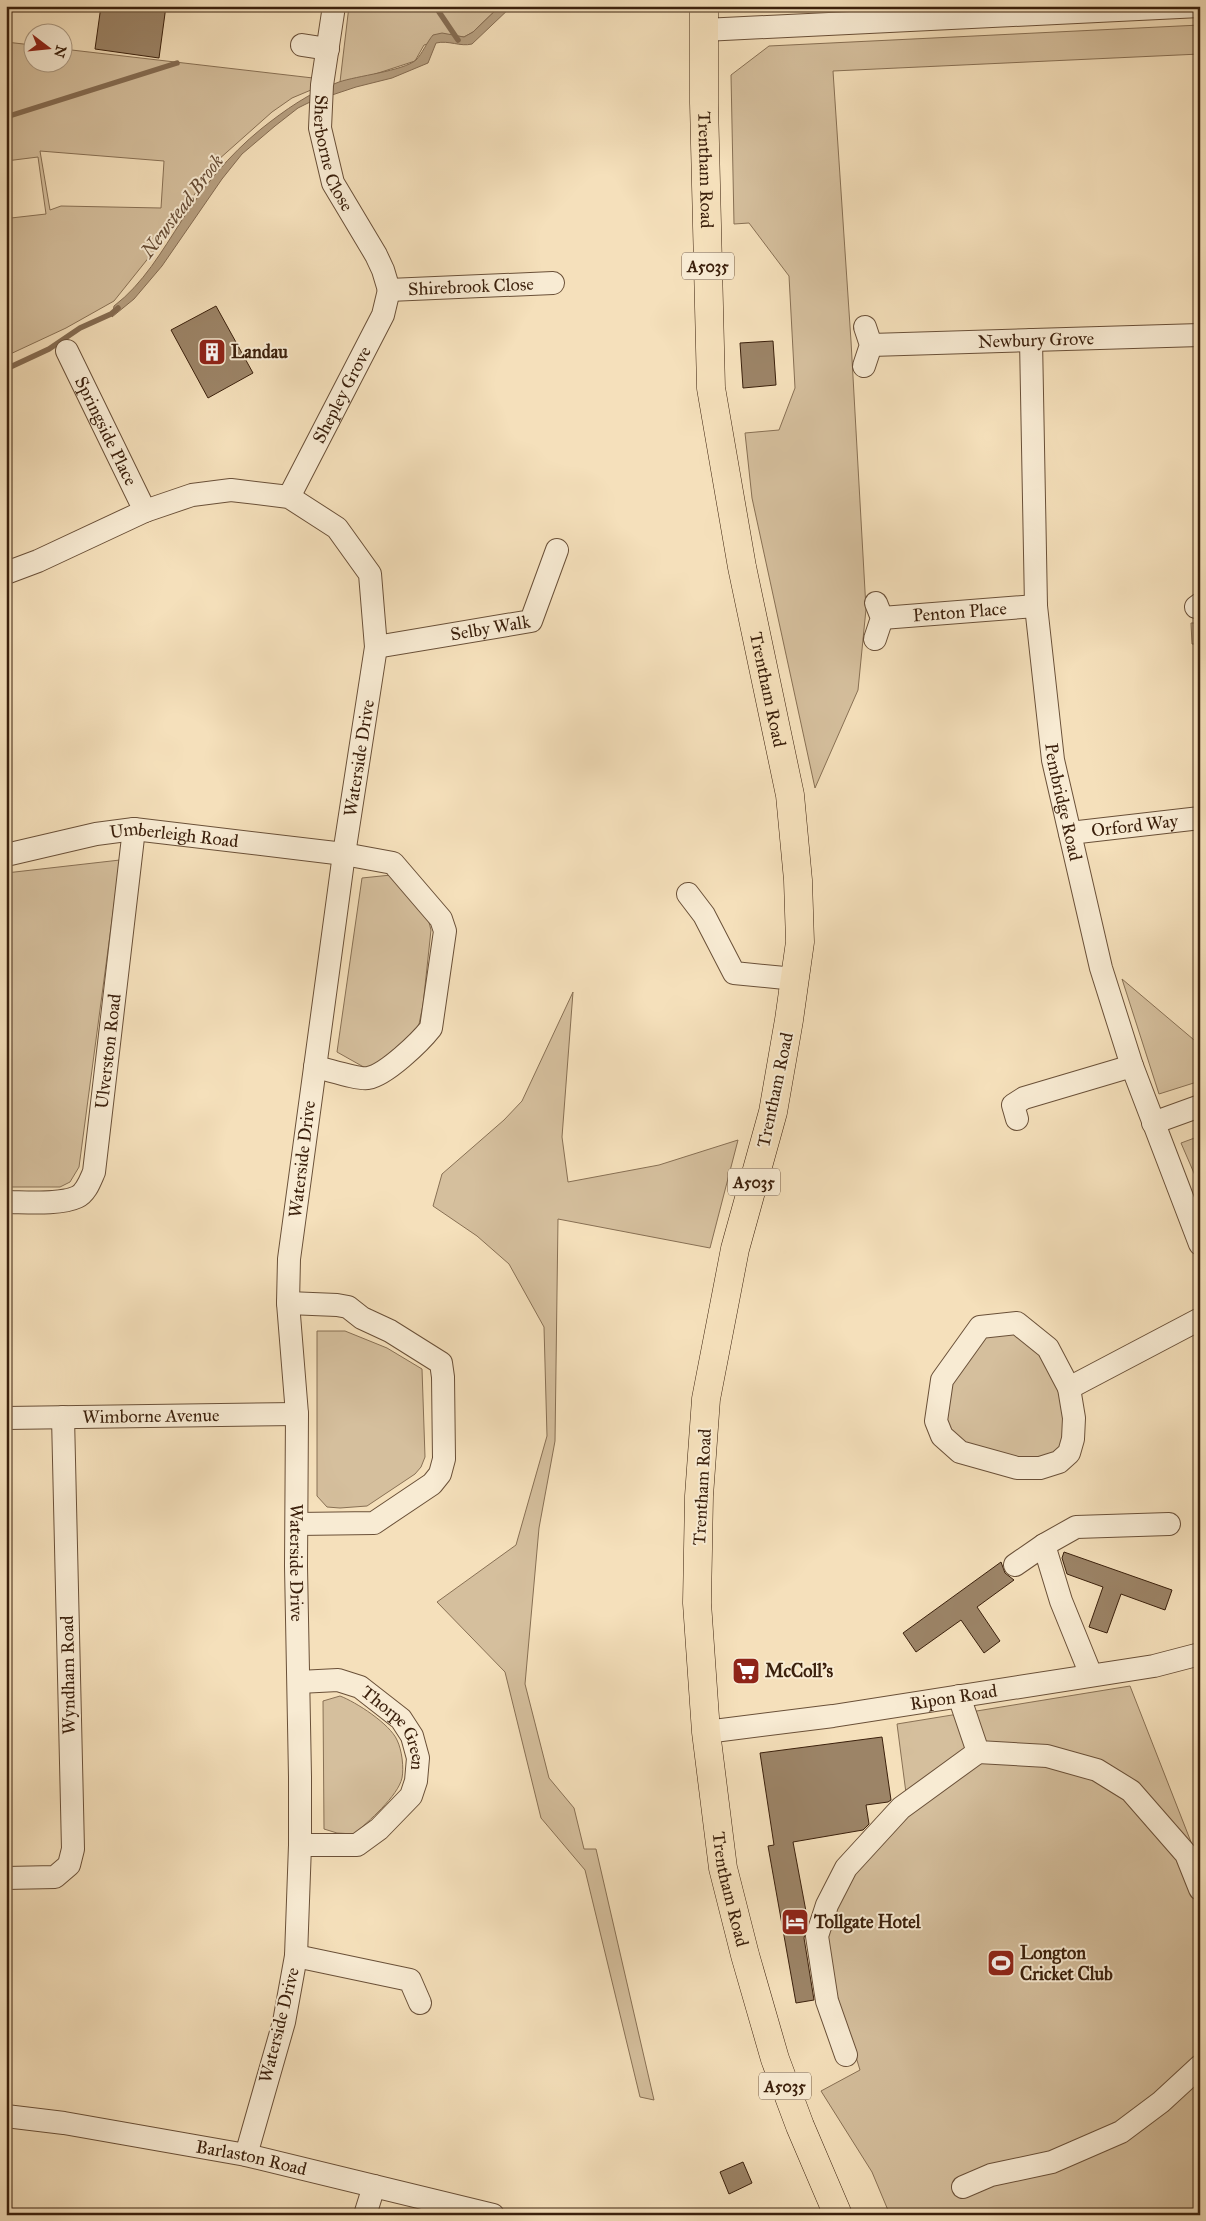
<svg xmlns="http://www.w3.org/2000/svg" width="1206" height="2221" viewBox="0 0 1206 2221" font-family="'IM FELL Great Primer',serif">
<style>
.green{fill:#d5bf9d;stroke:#887054;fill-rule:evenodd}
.water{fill:#b69f80;stroke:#856c52}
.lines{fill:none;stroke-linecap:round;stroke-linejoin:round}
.stream{stroke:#856c52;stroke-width:5.5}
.building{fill:#9c8467;stroke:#3b200c}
.minor-casing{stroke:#6a5038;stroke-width:24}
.major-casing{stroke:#3b200c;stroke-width:29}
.minor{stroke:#f8ebd3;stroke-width:22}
.major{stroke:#f5e0bb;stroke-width:28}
.labels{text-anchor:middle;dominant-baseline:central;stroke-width:4;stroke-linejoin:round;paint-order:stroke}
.shield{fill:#f8ebd3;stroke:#745d48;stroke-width:1}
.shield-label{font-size:16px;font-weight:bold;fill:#3b200c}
.street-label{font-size:18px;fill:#3b200c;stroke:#f8ebd3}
.poi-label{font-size:18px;font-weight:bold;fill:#3b200c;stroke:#f8ebd3;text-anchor:start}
.water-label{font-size:19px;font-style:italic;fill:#664c35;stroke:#f8ebd3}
</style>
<rect width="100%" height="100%" fill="#f5e0bb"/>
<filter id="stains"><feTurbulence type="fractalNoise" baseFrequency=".004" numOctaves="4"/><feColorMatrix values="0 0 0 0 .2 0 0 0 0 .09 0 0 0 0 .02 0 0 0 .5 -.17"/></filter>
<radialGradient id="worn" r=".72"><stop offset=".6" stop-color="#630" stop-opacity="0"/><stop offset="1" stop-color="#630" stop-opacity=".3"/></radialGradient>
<!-- green -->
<g class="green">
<polygon points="349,6 500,6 473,32 464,37 456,36 424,45 415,61 363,78 340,82"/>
<polygon points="1200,25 1200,54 833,71 851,341 866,609 858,690 815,788 752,498 745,433 779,430 795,388 789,276 749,223 734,224 731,75 769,46"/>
<path d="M6 42 32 45V62H62L63 49 313 78 311 90 292 98 272 112 218 160 166 236 114 301 66 328 6 356V180L11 218 46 214 38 157 6 161ZM40 151 164 161 161 208 61 206 50 210Z"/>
<polygon points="1191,623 1200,623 1200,644 1192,644"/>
<polygon points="120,860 79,1167 70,1182 60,1187 6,1187 6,873"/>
<polygon points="391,875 426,911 431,930 423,1005 418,1029 369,1070 337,1052 362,878"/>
<polygon points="1122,979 1200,1045 1200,1081 1159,1094"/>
<polygon points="573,992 562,1137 568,1182 659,1165 738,1140 710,1248 558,1219 555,1441 539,1528 525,1684 549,1778 574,1808 584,1849 596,1849 654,2100 640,2097 585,1870 541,1818 505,1672 437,1602 516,1545 547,1436 544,1327 509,1264 477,1236 433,1206 442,1174 504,1120 522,1101"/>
<polygon points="1200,1136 1200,1187 1181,1143"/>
<polygon points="1016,1327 1046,1351 1064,1389 1066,1450 1017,1464 946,1435 947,1381 983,1331"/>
<polygon points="317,1331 345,1331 387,1348 422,1369 425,1457 421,1467 415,1474 367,1506 340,1508 327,1507 317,1496"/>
<polygon points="1130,1686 1200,1865 1200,2215 890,2215 872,2172 821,2091 860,2070 826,1959 826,1925 859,1866 909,1816 897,1724"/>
<path d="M340 1696C356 1702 390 1724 397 1740 402 1750 404 1768 402 1778 398 1796 368 1822 354 1834L337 1833 324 1829 323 1701Z"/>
</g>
<!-- water -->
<path class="water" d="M500 6H512L472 44C460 47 449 40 436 43L428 63 392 78 356 87 308 103 298 108 275 126 242 154 222 179 162 266 134 299 112 317 114 306C143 284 162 251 182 220 204 186 229 155 261 129 285 110 310 92 339 82 356 76 403 71 416 60 422 54 427 42 433 35L442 33 464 37 473 32Z"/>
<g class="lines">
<!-- stream -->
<g class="stream">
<polyline points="435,6 458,40"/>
<polyline points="349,8 355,6"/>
<polyline points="6,117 177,63"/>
<polyline points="6,369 49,349 80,328 111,314 118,308"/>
</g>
</g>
<!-- building -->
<g class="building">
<polygon points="101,6 166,6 159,58 95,49"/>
<polygon points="216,306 253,373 208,398 171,330"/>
<polygon points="773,341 776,385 743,388 740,343"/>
<polygon points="1064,1552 1172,1590 1165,1610 1121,1594 1107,1633 1089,1627 1103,1587 1067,1574 1062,1558"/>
<polygon points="1001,1562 1005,1573 1014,1580 977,1607 1000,1641 984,1653 961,1620 916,1652 903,1633"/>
<polygon points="882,1737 891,1800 888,1802 866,1805 869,1824 863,1830 793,1842 808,1922 804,1938 814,2000 796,2003 768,1846 774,1845 760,1753"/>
<polygon points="743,2162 752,2183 729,2194 720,2172"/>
</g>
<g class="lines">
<defs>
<g id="minor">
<path id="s1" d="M334 6 322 85 320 128 333 183 376 255 383 270 389 290"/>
<polyline points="704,30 1200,6"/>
<polyline points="302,45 328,49"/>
<path id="s2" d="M389 290 553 283"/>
<path id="s3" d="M1031 340 1036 606 1053 760 1101 968 1132 1066 1200 1244"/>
<path id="s4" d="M871 345 1200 335"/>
<path id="s5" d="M67 351 145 511"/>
<polyline points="864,366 871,345 865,327"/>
<path id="s6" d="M289 497 383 315 389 290"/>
<path id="s7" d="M6 573 38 561 145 511 192 495 231 490 289 497 337 528 370 574 376 647 344 854 289 1259 288 1303 297 1414 296 1566 300 1777V1845L296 1956 284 2022 246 2155"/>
<polyline points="1196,607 1200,604"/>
<path id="s8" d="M882 618 1036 606"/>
<polyline points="875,639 882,618 876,603"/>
<path id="s9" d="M376 647 531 621 557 550"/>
<path id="s10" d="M1070 833 1200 818"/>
<path id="s11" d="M6 855 96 834 134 829 344 854 393 863 441 919 445 931 431 1028C420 1042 386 1075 368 1078 359 1080 326 1069 315 1067"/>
<polyline points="688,894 704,915 734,973 795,979"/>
<polyline points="1017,1119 1013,1105 1024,1098 1132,1066"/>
<polyline points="1153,1123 1200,1106"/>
<path id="s12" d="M6 1202C25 1202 60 1205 77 1197 86 1193 90 1181 94 1172L134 829"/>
<polyline points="288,1303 337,1305 348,1307 362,1318 390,1331 441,1363 443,1377 444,1459 440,1474 432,1484 374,1523 297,1524"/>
<polygon points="1017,1323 1048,1348 1069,1388 1074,1418 1073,1439 1069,1453 1059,1462 1040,1468 1017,1468 960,1452 942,1436 936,1421 942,1380 980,1327"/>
<polyline points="1069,1388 1200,1319"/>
<path id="s13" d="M6 1418 297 1414"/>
<polyline points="1044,1545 1076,1527 1169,1524"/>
<polyline points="1015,1565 1044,1545 1061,1601 1091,1675"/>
<path id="s14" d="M299 1682 338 1680 360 1687 401 1719 412 1736 418 1758 416 1781 411 1796 379 1829 357 1845H300"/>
<polyline points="959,1696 978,1752 1047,1756 1097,1770 1131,1791 1186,1854 1200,1889"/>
<path id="s15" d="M706 1732 833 1716 1154 1666 1200 1654"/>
<polyline points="6,1878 55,1877 69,1865 73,1849 63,1417"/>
<polyline points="296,1956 410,1980 420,2003"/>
<polyline points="846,2055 827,2001 817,1936 827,1905 846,1868 901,1808 978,1752"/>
<path id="s16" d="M6 2116 64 2123 246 2155 493 2215"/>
<polyline points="963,2187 991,2175 1052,2162 1121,2132 1161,2102 1200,2066"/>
<polyline points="365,2215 374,2186"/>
</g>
<g id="major">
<path id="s17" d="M704 6V103L711 388 742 567 790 795 798 880 800 942 789 1020 773 1112 735 1249 706 1399 699 1496 697 1603 706 1732 723 1868 745 1955 775 2059 800 2126 838 2215"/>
</g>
</defs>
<!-- minor casing -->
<use href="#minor" class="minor-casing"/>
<!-- major casing -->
<use href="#major" class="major-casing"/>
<!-- minor -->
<use href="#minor" class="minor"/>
<!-- major -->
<use href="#major" class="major"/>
</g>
<!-- icons -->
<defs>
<symbol id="building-square" viewBox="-11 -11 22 22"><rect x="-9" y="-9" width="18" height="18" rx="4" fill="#8f2418" stroke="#f8ebd3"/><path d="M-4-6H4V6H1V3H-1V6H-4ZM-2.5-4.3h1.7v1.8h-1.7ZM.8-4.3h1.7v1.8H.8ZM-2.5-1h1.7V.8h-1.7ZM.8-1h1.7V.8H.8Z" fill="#fff"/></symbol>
<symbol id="supermarket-square" viewBox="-11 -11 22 22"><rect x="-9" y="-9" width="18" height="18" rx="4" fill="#8f2418" stroke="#f8ebd3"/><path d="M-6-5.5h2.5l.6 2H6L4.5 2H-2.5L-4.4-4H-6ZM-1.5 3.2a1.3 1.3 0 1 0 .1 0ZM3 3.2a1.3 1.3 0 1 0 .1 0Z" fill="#fff"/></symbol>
<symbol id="hotel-square" viewBox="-11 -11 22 22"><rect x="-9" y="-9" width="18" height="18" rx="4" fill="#8f2418" stroke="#f8ebd3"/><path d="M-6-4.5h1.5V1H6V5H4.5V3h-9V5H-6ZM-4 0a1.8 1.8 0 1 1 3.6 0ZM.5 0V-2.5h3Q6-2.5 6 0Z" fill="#fff"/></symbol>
<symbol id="stadium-square" viewBox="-11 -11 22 22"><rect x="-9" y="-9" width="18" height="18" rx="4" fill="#8f2418" stroke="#f8ebd3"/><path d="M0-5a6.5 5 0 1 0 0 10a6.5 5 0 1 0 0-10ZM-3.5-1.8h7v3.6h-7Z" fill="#fff"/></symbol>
</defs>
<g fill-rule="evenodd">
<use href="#building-square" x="196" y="336" width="32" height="32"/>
<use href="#supermarket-square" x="730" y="1655" width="32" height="32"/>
<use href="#hotel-square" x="779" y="1906" width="32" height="32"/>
<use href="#stadium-square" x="985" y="1947" width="32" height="32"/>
</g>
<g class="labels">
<!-- shield labels -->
<g class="shield">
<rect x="682" y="252.5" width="52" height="27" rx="4"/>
<rect x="728" y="1168.5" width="52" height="27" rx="4"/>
<rect x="759" y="2072.5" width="52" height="27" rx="4"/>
</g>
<g class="shield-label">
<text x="708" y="266">A5035</text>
<text x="754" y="1182">A5035</text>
<text x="785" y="2086">A5035</text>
</g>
<!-- street labels -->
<g class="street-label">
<text stroke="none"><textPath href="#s1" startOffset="150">Sherborne Close</textPath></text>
<text stroke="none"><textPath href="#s17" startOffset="164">Trentham Road</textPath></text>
<text stroke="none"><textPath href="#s2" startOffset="82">Shirebrook Close</textPath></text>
<text stroke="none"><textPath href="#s4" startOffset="165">Newbury Grove</textPath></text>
<text stroke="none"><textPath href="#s6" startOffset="115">Shepley Grove</textPath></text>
<text stroke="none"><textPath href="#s5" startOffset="89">Springside Place</textPath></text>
<text stroke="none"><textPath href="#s8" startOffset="78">Penton Place</textPath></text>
<text stroke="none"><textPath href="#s9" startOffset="116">Selby Walk</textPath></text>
<text stroke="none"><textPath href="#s17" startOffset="689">Trentham Road</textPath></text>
<text transform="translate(359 758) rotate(-81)">Waterside Drive</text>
<text stroke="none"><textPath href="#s3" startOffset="464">Pembridge Road</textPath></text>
<text stroke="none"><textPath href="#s10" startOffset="65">Orford Way</textPath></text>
<text stroke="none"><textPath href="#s11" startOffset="171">Umberleigh Road</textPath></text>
<text stroke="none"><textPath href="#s12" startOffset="224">Ulverston Road</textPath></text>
<text transform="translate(775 1090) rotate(-78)">Trentham Road</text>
<text transform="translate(302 1159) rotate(-83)">Waterside Drive</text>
<text stroke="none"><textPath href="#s13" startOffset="145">Wimborne Avenue</textPath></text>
<text transform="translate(702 1487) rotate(-87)">Trentham Road</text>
<text stroke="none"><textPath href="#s7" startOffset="1409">Waterside Drive</textPath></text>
<text transform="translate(68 1675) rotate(-91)">Wyndham Road</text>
<text stroke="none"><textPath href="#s15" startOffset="250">Ripon Road</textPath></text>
<text stroke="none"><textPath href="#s14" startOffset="118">Thorpe Green</textPath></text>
<text stroke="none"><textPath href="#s17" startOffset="1904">Trentham Road</textPath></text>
<text transform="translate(279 2025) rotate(-76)">Waterside Drive</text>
<text stroke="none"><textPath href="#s16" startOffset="249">Barlaston Road</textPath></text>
</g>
<!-- poi labels -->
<g class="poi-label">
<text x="231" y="352">Landau</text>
<text x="765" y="1671">McColl's</text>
<text x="814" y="1922">Tollgate Hotel</text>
<text x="1020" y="1953">Longton<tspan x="1020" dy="21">Cricket Club</tspan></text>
</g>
<!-- water labels -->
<g class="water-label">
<text transform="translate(182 206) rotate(-53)">Newstead Brook</text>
</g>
</g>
<!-- margin -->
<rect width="1206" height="2221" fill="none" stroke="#f5e0bb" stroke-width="25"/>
<rect x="8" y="8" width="1191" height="2206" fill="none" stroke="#3b200c" stroke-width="2.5"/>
<rect x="12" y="12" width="1181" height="2196" fill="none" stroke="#3b200c"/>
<!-- north arrow -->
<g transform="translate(48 48) rotate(106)"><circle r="24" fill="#f8ebd3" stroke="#ac9a83"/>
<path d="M0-4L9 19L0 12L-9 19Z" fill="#8f2418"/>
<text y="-8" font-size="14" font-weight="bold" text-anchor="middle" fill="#3b200c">N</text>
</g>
<rect width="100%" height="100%" filter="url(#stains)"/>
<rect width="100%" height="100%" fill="url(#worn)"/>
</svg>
